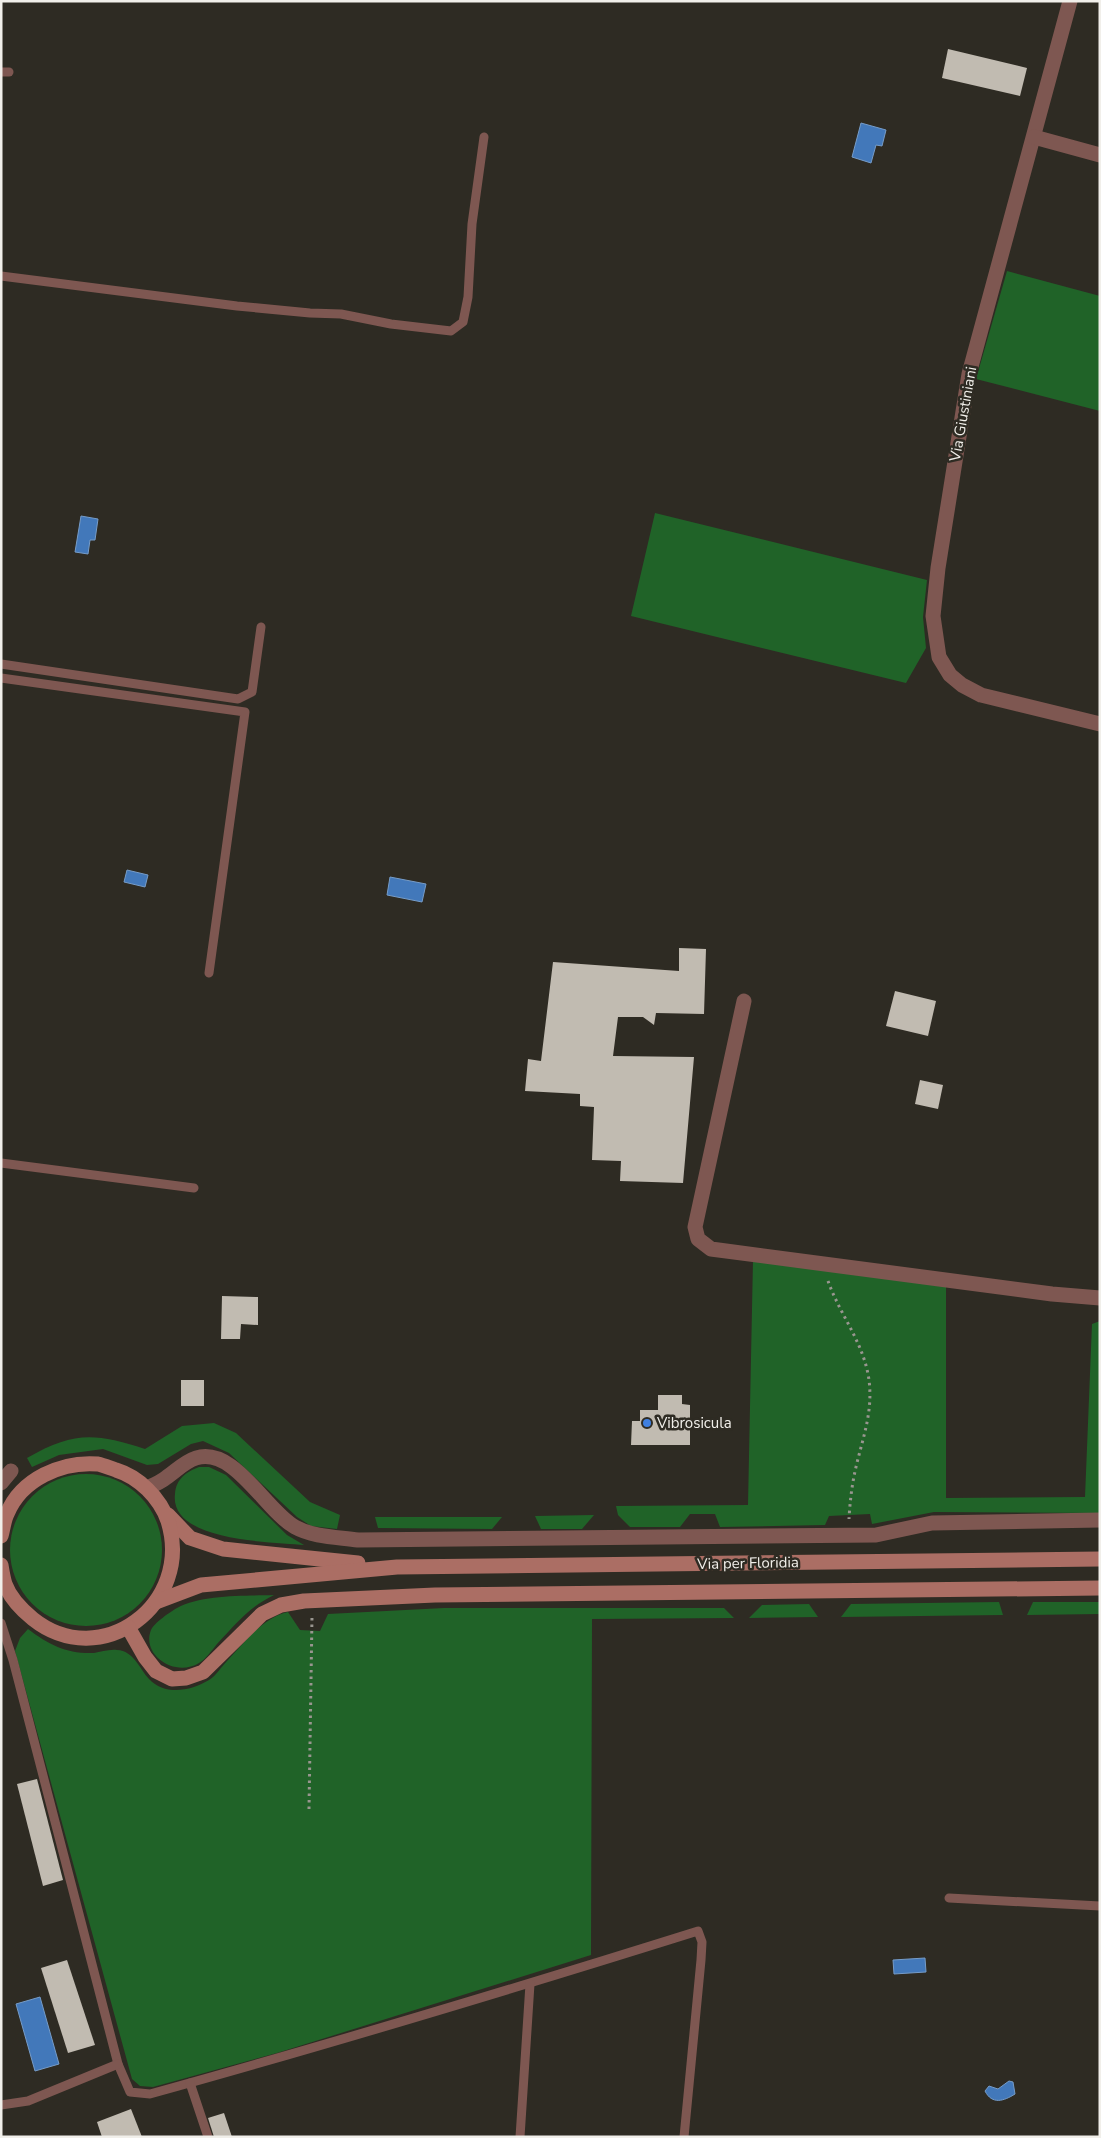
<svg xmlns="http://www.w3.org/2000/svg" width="1101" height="2138" viewBox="0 0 1101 2138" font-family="'Nunito Sans',sans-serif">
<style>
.green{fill:#206328}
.water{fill:#4278ba;stroke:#769cc8}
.building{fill:#c1bbb1}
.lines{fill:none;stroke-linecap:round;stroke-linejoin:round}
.path{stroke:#999690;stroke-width:3;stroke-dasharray:2.5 4;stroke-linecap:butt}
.lane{stroke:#7e5751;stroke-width:9}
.street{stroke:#7e5751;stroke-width:15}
.secondary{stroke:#ab6e64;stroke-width:15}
.shop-dot{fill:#3f7fe0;stroke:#2e2b23;stroke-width:2}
.labels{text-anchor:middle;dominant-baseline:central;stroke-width:5;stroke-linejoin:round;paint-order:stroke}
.street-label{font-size:15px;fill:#f1efea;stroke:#2e2b23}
.poi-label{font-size:15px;fill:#f1efea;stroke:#2e2b23;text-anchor:start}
</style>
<rect width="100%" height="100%" fill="#2e2b23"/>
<!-- green -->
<g class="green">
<polygon points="1007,271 1100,296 1100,411 976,379"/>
<polygon points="655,513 927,580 923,617 926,648 906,683 631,616"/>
<polygon points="753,1260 946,1286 946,1498 1085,1497 1092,1324 1100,1321 1100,1513 934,1512 872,1524 870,1514 829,1516 825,1525 720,1527 715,1514 690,1514 680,1527 630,1527 618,1515 616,1506 748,1505"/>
<path d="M214 1423 236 1433 310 1502 340 1515 337 1529 311 1526 297 1517 229 1453 203 1441 191 1444 158 1464 147 1465 103 1449 59 1455 32 1467 27 1458C74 1431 95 1433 145 1449L182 1426Z"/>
<path d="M199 1467H209L226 1475 287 1535 304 1545C274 1542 169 1542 175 1494 176 1479 186 1472 199 1467Z"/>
<circle cx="86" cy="1550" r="76"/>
<polygon points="594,1515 582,1529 541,1529 535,1516"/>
<polygon points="375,1517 502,1517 492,1529 378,1528"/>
<path d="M274 1595C248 1608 237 1623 217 1644 212 1650 206 1659 199 1663 175 1678 141 1655 151 1630 154 1623 170 1612 177 1608 202 1594 245 1596 274 1595Z"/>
<polygon points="999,1602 1003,1615 841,1617 851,1604"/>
<polygon points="1033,1602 1100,1602 1100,1614 1027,1615"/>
<polygon points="809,1604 818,1617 749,1618 762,1605"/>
<path d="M444 1608H724L734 1618 592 1619 591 1955 277 2053 153 2087 140 2086 132 2079 15 1651 20 1638 28 1629C49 1645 67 1654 94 1653 101 1652 109 1649 117 1650 134 1651 139 1668 149 1679 165 1696 191 1691 209 1680 216 1676 221 1667 227 1661 245 1642 262 1618 288 1612L300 1630 320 1631 328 1614Z"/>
</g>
<!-- water -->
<g class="water">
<polygon points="861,123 886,130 882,146 876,145 871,163 852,157"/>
<polygon points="81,516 98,519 95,540 90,540 88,554 75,552"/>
<polygon points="127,870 148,875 145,887 124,882"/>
<polygon points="390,877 426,884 422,902 387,895"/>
<polygon points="925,1958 926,1972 894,1974 893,1960"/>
<polygon points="40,1997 59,2064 35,2071 16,2004"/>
<path d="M1009 2081 1013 2082 1015 2094C1004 2101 992 2105 985 2091L989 2086 998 2089Z"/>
</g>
<!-- building -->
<g class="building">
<polygon points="948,49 1027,68 1020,96 942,78"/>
<polygon points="679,948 706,949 704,1014 656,1013 654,1025 643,1017 618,1017 613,1056 694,1057 683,1183 620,1181 621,1161 592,1160 594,1107 580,1106 580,1094 525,1091 528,1059 541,1061 553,962 679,971"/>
<polygon points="895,991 936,1001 928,1036 886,1026"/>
<polygon points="920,1080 943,1085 938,1109 915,1104"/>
<polygon points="222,1296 258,1297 258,1325 241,1324 240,1339 221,1339"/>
<rect x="181" y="1380" width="23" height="26"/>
<polygon points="658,1395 682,1395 682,1404 690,1405 690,1445 631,1445 632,1421 640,1421 640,1410 658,1410"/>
<polygon points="37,1779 63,1880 43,1886 17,1784"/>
<polygon points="67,1960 95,2045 68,2053 41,1968"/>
<polygon points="131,2109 142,2137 102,2137 97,2122"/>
<polygon points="224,2113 232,2137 214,2137 208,2118"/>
</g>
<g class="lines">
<!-- path -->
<g class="path">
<path d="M828 1281C840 1315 864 1343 869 1380 873 1412 863 1437 856 1467 852 1484 850 1501 849 1519"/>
<polyline points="309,1809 312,1616"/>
</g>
<!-- lane -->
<g class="lane">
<polyline points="1,72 9,72"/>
<polyline points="1,276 237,306 310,313 341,314 391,324 451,331 463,322 468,297 472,224 484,137"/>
<polyline points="1,664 238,699 252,692 261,627"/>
<polyline points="1,678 245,712 209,973"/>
<polyline points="1,1163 194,1188"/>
<path d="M1 1623 13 1660 118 2064 130 2092 150 2094C334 2043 516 1988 698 1931L702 1942 701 1960 684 2137"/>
<polyline points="949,1898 1100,1906"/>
<polyline points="190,2083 208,2137"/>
<polyline points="1,2105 28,2101 118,2064"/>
<polyline points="520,2137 530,1984"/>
</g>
<!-- street -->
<g class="street">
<polyline points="1070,1 969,374 938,568 933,616 939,657 950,675 962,685 981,695 1100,724"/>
<polyline points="1034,137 1100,155"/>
<polyline points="744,1001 695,1227 698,1239 711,1249 1052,1294 1100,1298"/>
<polyline points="1,1483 11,1471"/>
<path d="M147 1488C154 1485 161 1482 167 1477 177 1470 184 1462 196 1458 234 1446 265 1510 295 1527 313 1537 337 1537 358 1540L876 1535 932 1523 1100 1520"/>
</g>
<!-- secondary -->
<g class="secondary">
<polyline points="168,1515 190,1538 223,1549 358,1563"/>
<path d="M1 1536C3 1529 4 1520 7 1514 21 1479 62 1461 98 1464 103 1465 110 1468 116 1470 139 1477 160 1498 168 1521 194 1604 101 1673 33 1619 22 1610 10 1598 5 1584 3 1578 2 1571 1 1565"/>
<polyline points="156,1602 201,1585 397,1567 1100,1559"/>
<polyline points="128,1627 145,1657 156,1671 172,1679 186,1678 203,1672 262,1614 281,1605 304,1601 435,1595 1100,1588"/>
</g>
</g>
<!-- markers -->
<circle class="shop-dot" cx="647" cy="1423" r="5"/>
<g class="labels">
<!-- street labels -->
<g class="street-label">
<text transform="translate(963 414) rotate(-80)">Via Giustiniani</text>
<text transform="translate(748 1563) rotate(-1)">Via per Floridia</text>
</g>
<!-- poi labels -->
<g class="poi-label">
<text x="657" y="1423">Vibrosicula</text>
</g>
</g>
<!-- border -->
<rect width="1101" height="2138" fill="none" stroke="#f1efea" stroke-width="5"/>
</svg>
